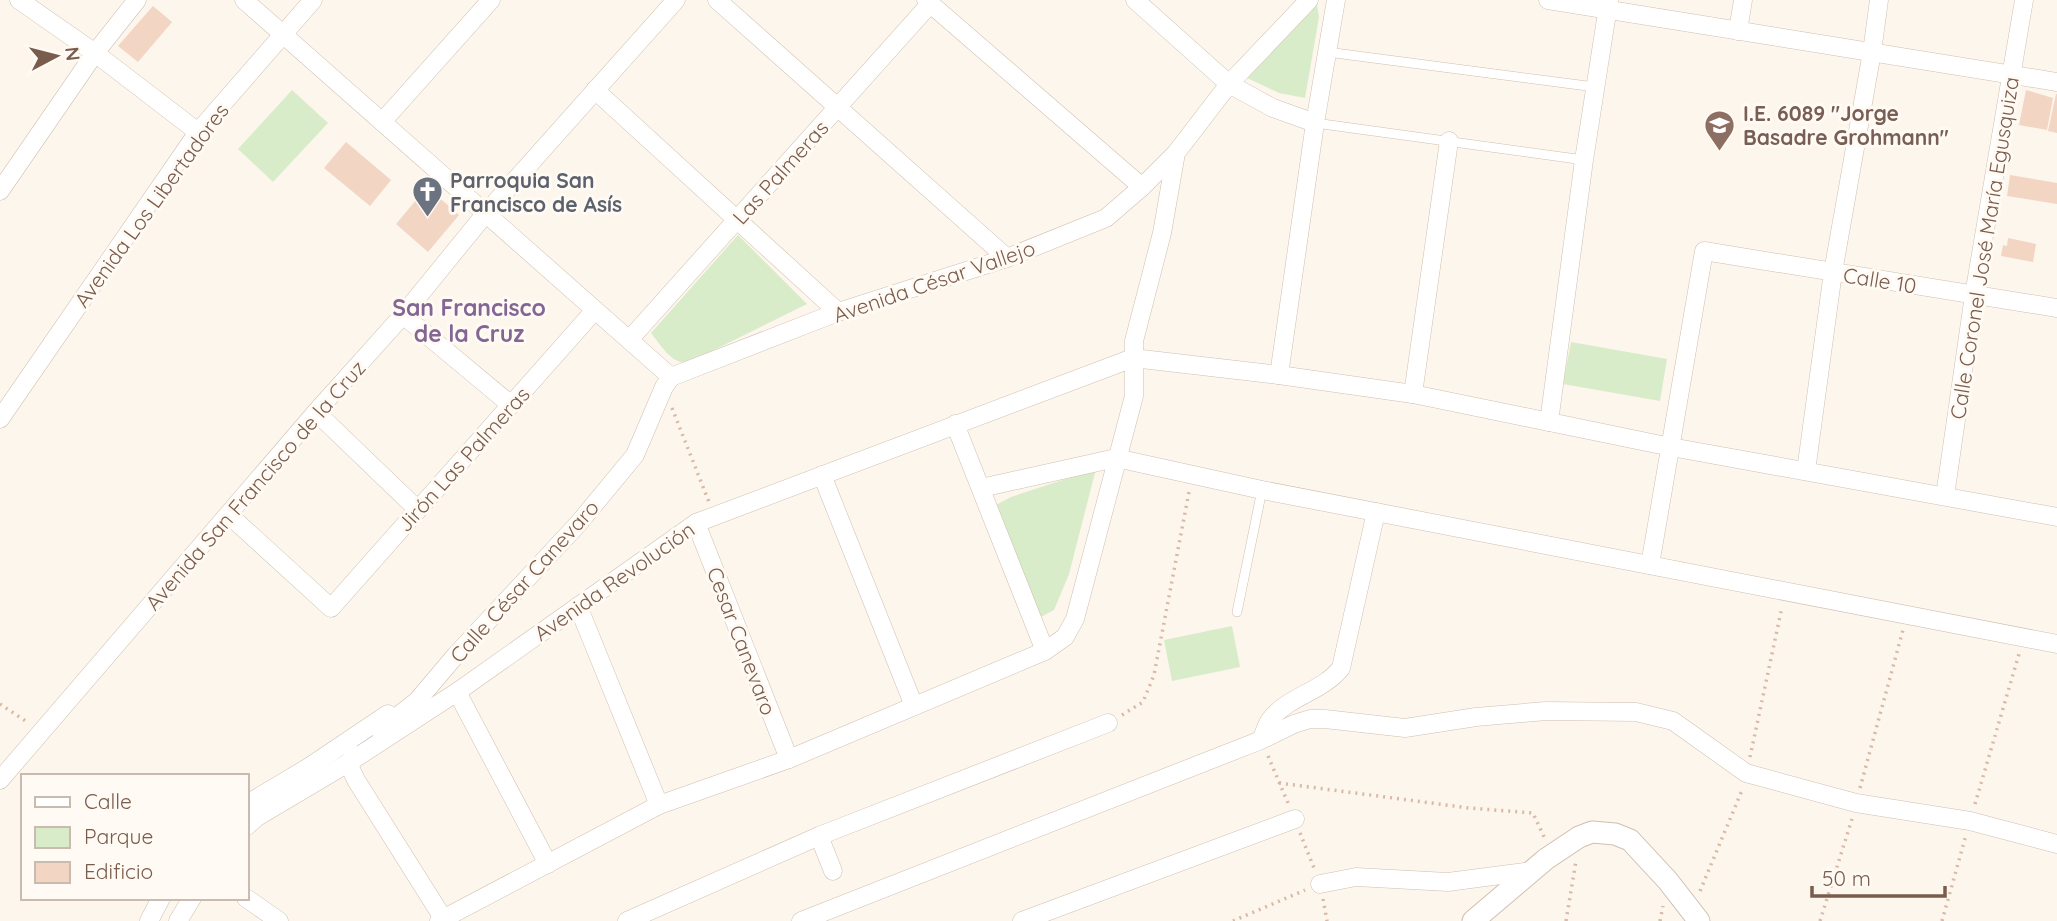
<svg xmlns="http://www.w3.org/2000/svg" width="2057" height="921" viewBox="0 0 2057 921" font-family="Quicksand,sans-serif">
<style>
.green{fill:#d8ecc9}
.building{fill:#f3d5c3}
.lines{fill:none;stroke-linecap:round;stroke-linejoin:round}
.service-casing{stroke:#d1beb0;stroke-width:10}
.minor-casing{stroke:#d1beb0;stroke-width:19}
.tertiary-casing{stroke:#d1beb0;stroke-width:23}
.path{stroke:#d9b8a5;stroke-width:3.5;stroke-dasharray:2 5;stroke-linecap:butt}
.service{stroke:#fff;stroke-width:9}
.minor{stroke:#fff;stroke-width:18}
.tertiary{stroke:#fff;stroke-width:21}
.labels{text-anchor:middle;dominant-baseline:central;stroke-width:6;stroke-linejoin:round;paint-order:stroke}
.education-label{font-size:21px;font-weight:bold;fill:#785e54;stroke:#fffaf3;text-anchor:start}
.street-label{font-size:21px;fill:#7a5c4d;stroke:#fffaf3}
.worship-label{font-size:21px;font-weight:bold;fill:#5b616d;stroke:#fffaf3;text-anchor:start}
.neighbourhood-label{font-size:23px;font-weight:bold;fill:#846695;stroke:#fffaf3}
</style>
<rect width="100%" height="100%" fill="#fdf6ec"/>
<!-- green -->
<g class="green">
<polygon points="1317,5 1319,17 1305,98 1279,93 1245,77 1310,7"/>
<polygon points="292,90 328,123 273,182 238,149"/>
<path d="M738 235 807 304 688 363C671 364 661 345 651 333Z"/>
<polygon points="1571,342 1667,359 1660,401 1563,384"/>
<polygon points="1096,469 1069,574 1054,610 1041,617 996,505 1011,497"/>
<polygon points="1232,626 1240,667 1172,681 1164,640"/>
</g>
<!-- building -->
<g class="building">
<polygon points="153,6 172,22 138,62 118,46"/>
<polygon points="2026,90 2053,98 2047,130 2019,125"/>
<polygon points="2056,94 2057,94 2057,133 2048,131"/>
<polygon points="346,142 391,180 370,206 324,168"/>
<polygon points="2010,175 2057,183 2057,204 2007,196"/>
<polygon points="427,187 459,215 428,252 396,224"/>
<polygon points="2008,238 2036,244 2033,262 2001,256 2003,245 2007,246"/>
</g>
<g class="lines">
<defs>
<g id="service">
<polyline points="1327,52 1595,87"/>
<polyline points="1315,123 1584,160"/>
<polyline points="1237,612 1262,490"/>
</g>
<g id="minor">
<polyline points="19,0 95,53 198,132"/>
<polyline points="244,0 671,377"/>
<polyline points="717,0 1007,258"/>
<polyline points="926,0 1142,187"/>
<polyline points="1135,0 1229,84 1273,108 1315,123"/>
<polyline points="1548,0 2057,82"/>
<polyline points="1738,31 1743,0"/>
<polyline points="595,90 838,312"/>
<polyline points="382,122 491,0"/>
<polyline points="0,191 95,53 137,0"/>
<polyline points="403,315 511,405"/>
<polyline points="629,340 930,4"/>
<polyline points="1279,375 1315,123 1336,0"/>
<polyline points="671,377 838,312 1007,258 1106,218 1142,187 1176,153"/>
<polyline points="1413,394 1449,141"/>
<polyline points="316,412 418,510"/>
<polyline points="0,419 198,132 313,0"/>
<polyline points="1549,422 1584,160 1609,0"/>
<polyline points="955,424 1045,651"/>
<polyline points="1806,471 1833,272 1872,52 1879,0"/>
<polyline points="822,475 914,706"/>
<polyline points="981,488 1116,458 1262,490 2057,644"/>
<polyline points="1945,496 1974,295 2024,0"/>
<polyline points="229,515 331,608 595,310"/>
<polyline points="696,523 789,759"/>
<polyline points="1650,565 1704,251 2057,308"/>
<polyline points="578,606 659,805"/>
<polyline points="457,692 548,864"/>
<polyline points="380,730 417,701 456,655 578,524 635,455 664,387 671,377"/>
<path d="M1261 740C1264 734 1266 726 1270 720 1288 696 1322 692 1341 668L1376 512"/>
<polyline points="356,755 348,763 356,780 443,918"/>
<polyline points="0,780 316,412 403,315 486,213 676,0"/>
<polyline points="247,804 309,767 388,714"/>
<polyline points="247,826 257,817 348,763 457,692 696,523 1133,358 1279,375 1413,394 1671,447 2057,517"/>
<polyline points="819,836 833,871"/>
<polyline points="1320,884 1356,877 1448,882 1532,871"/>
<polyline points="246,898 279,921"/>
<polyline points="149,921 161,898"/>
<polyline points="178,921 192,898"/>
<polyline points="439,921 659,805 789,759 1045,651 1065,637 1075,619 1134,396 1134,341 1162,233 1176,153 1229,84 1309,0"/>
<polyline points="627,921 819,836 1108,723"/>
<polyline points="801,921 1261,740 1294,724 1310,719 1325,719 1405,728 1476,717 1546,711 1636,712 1673,721 1746,773 1856,803 1970,821 2057,844"/>
<polyline points="1022,921 1295,819"/>
</g>
<polyline id="tertiary" points="1473,921 1546,859 1579,837 1592,832 1615,834 1630,840 1668,881 1699,921"/>
</defs>
<!-- service casing -->
<use href="#service" class="service-casing"/>
<!-- minor casing -->
<use href="#minor" class="minor-casing"/>
<!-- tertiary casing -->
<use href="#tertiary" class="tertiary-casing"/>
<!-- path -->
<g class="path">
<polyline points="672,408 709,502"/>
<polyline points="0,704 27,722"/>
<polyline points="1122,715 1143,702 1154,675 1189,492"/>
<polyline points="1268,756 1288,803"/>
<polyline points="1750,757 1782,607"/>
<polyline points="1279,783 1469,808 1533,813 1545,839"/>
<polyline points="1860,788 1903,630"/>
<polyline points="1975,804 2019,654"/>
<polyline points="1300,833 1314,868"/>
<polyline points="1700,891 1743,788"/>
<polyline points="1323,899 1327,921"/>
<polyline points="1233,921 1305,890"/>
<polyline points="1566,921 1576,861"/>
<polyline points="1660,921 1663,906"/>
<polyline points="1820,921 1852,819"/>
<polyline points="1942,921 1966,835"/>
</g>
<!-- service -->
<use href="#service" class="service"/>
<!-- minor -->
<use href="#minor" class="minor"/>
<!-- tertiary -->
<use href="#tertiary" class="tertiary"/>
</g>
<!-- icons -->
<defs>
<symbol id="school-pin" viewBox="-11 -11 22 30"><path d="M0 17L-7.5 6A9.5 9.5 0 1 1 7.5 6Z" fill="#8d6e63" stroke="#fffaf3"/><path d="M0-5L7-2L0 1L-7-2ZM-4 1L0 2.5L4 1V4Q0 6-4 4Z" fill="#fff"/></symbol>
<symbol id="church-pin" viewBox="-11 -11 22 30"><path d="M0 17L-7.5 6A9.5 9.5 0 1 1 7.5 6Z" fill="#6b7280" stroke="#fffaf3"/><path d="M-1.2-6h2.4v3.5h3.3v2.4h-3.3V6h-2.4V-.1h-3.3v-2.4h3.3Z" fill="#fff"/></symbol>
</defs>
<g fill-rule="evenodd">
<use href="#school-pin" x="1702" y="108" width="35" height="47"/>
<use href="#church-pin" x="410" y="174" width="35" height="47"/>
</g>
<g class="labels">
<!-- education labels -->
<g class="education-label">
<text x="1743" y="113">I.E. 6089 "Jorge<tspan x="1743" dy="24">Basadre Grohmann"</tspan></text>
</g>
<!-- street labels -->
<g class="street-label">
<text transform="translate(780 172) rotate(-48)">Las Palmeras</text>
<text transform="translate(151 205) rotate(-54)">Avenida Los Libertadores</text>
<text transform="translate(1984 248) rotate(-81)">Calle Coronel José María Egusquiza</text>
<text transform="translate(1880 280) rotate(9)">Calle 10</text>
<text transform="translate(934 281) rotate(-19)">Avenida César Vallejo</text>
<text transform="translate(463 459) rotate(-48)">Jirón Las Palmeras</text>
<text transform="translate(255 485) rotate(-49)">Avenida San Francisco de la Cruz</text>
<text transform="translate(524 581) rotate(-48)">Calle César Canevaro</text>
<text transform="translate(614 581) rotate(-35)">Avenida Revolución</text>
<text transform="translate(742 641) rotate(69)">Cesar Canevaro</text>
</g>
<!-- worship labels -->
<g class="worship-label">
<text x="450" y="180">Parroquia San<tspan x="450" dy="24">Francisco de Asís</tspan></text>
</g>
<!-- neighbourhood labels -->
<g class="neighbourhood-label">
<text x="469" y="307">San Francisco<tspan x="469" dy="26">de la Cruz</tspan></text>
</g>
</g>
<!-- legend -->
<rect x="21" y="774" width="228" height="126" fill="#fffaf3" stroke="#cabbb1" stroke-width="2"/>
<rect x="35" y="797" width="35" height="10" fill="#ffffff" stroke="#cabbb1" stroke-width="2"/>
<text x="84" y="809" font-size="21" fill="#7a5c4d">Calle</text>
<rect x="35" y="827" width="35" height="21" fill="#d8ecc9" stroke="#cabbb1" stroke-width="2"/>
<text x="84" y="844" font-size="21" fill="#7a5c4d">Parque</text>
<rect x="35" y="862" width="35" height="21" fill="#f3d5c3" stroke="#cabbb1" stroke-width="2"/>
<text x="84" y="879" font-size="21" fill="#7a5c4d">Edificio</text>
<!-- north arrow -->
<g transform="translate(56 56) rotate(83)" stroke="#fffaf3" stroke-width="5" paint-order="stroke">
<path d="M0-5L12 26L0 18L-12 26Z" fill="#7a5c4d"/>
<text y="-10" font-size="19" font-weight="bold" text-anchor="middle" fill="#7a5c4d">N</text>
</g>
<!-- scale -->
<path d="M1812 886v10h133v-10" fill="none" stroke="#7a5c4d" stroke-width="3.5"/>
<text x="1822" y="886" font-size="21" fill="#7a5c4d" stroke="#fffaf3" stroke-width="5" paint-order="stroke">50 m</text>
</svg>
